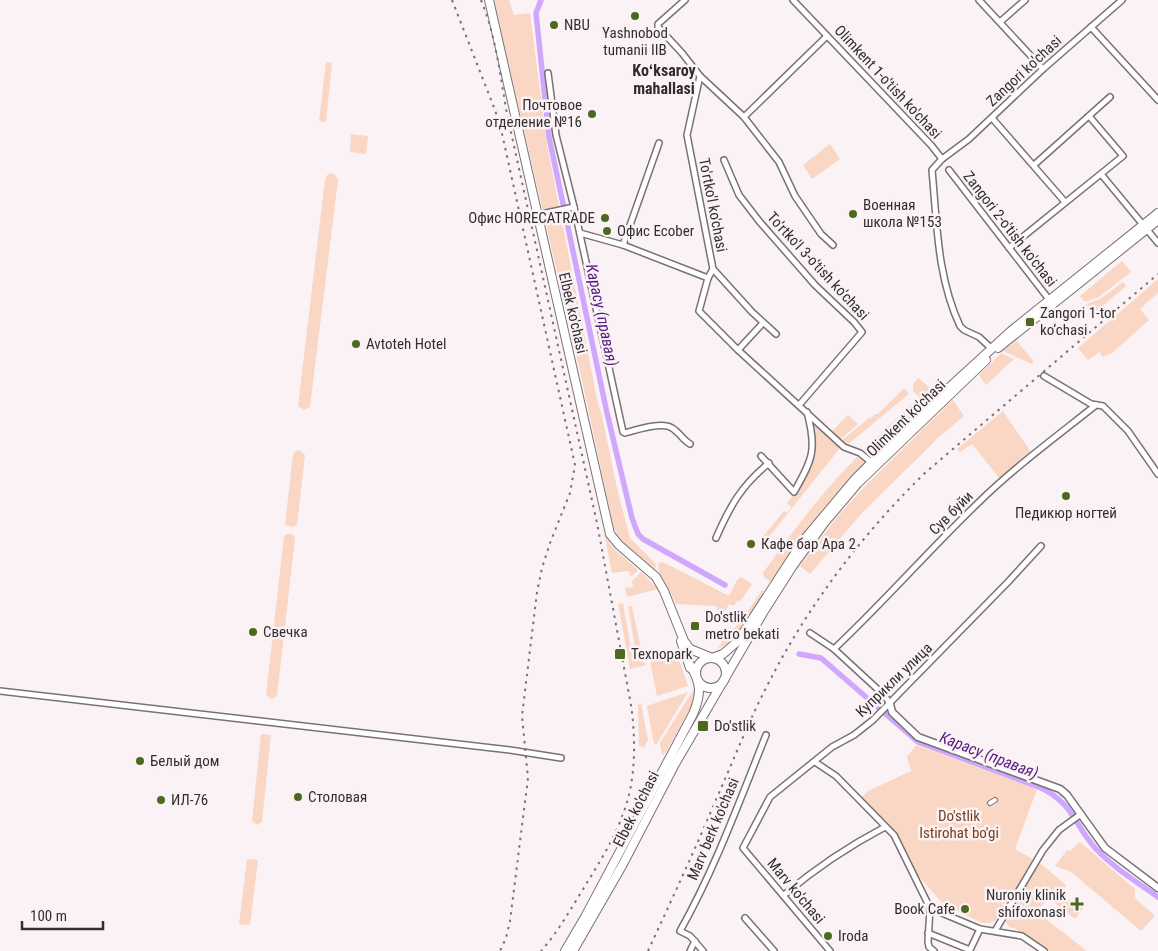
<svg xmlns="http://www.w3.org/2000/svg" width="1158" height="951" viewBox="0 0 1158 951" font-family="'Roboto Condensed',sans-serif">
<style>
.green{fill:#f9d7c4}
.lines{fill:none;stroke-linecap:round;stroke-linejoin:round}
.canal{stroke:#cfa8fe;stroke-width:5.5}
.pedestrian-casing{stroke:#797174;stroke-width:6}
.minor-casing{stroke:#797174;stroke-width:8}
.tertiary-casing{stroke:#797174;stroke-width:9}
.secondary-casing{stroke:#797174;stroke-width:10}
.pedestrian{stroke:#fff;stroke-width:4}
.minor{stroke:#fff;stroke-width:5}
.tertiary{stroke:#fff;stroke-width:6}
.secondary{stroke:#fff;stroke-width:8}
.rail{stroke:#777274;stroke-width:2;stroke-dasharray:2.5 5;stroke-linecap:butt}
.poi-dot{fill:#4b6a1f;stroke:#fbf2f5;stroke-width:2}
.labels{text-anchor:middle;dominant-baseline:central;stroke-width:5;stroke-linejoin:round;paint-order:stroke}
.poi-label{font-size:15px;fill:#322f30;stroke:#fbf2f5;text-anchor:start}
.street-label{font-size:15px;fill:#322f30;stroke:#fbf2f5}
.park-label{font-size:15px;fill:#793f1b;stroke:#fbf2f5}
.neighbourhood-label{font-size:16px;font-weight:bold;fill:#322b2d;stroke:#fbf2f5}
.water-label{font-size:16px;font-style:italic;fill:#531d80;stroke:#fbf2f5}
</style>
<rect width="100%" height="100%" fill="#fbf2f5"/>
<!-- green -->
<g class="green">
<polygon points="494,0 509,0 514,15 530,13 547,145 597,399 602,416 618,493 630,538 656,564 655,569 625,544 614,529 581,376"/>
<polygon points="326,62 332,63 326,122 319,121"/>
<polygon points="351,134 368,136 366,154 350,152"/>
<polygon points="830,144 840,159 812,179 803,165"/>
<polygon points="333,173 336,176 338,180 310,407 304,410 298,406 325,179 328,174"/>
<polygon points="1122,261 1131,272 1099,297 1085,302 1080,296"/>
<polygon points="1158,279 1158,293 1140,309 1149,320 1112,353 1103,357 1099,352 1088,360 1078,348"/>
<polygon points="1123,282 1126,286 1094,313 1086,304 1100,299"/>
<polygon points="1017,341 1034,362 1032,364 1003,351"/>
<polygon points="1001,353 1014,359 986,385 979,375"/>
<polygon points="918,378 937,394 870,458 864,450 867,451 869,449 867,447 919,397 913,391 913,384"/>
<polygon points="904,388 909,394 847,445 841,441 869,418 870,419 875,414 878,414"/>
<polygon points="953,400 964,416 940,436 862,513 810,574 800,566 837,517 867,484"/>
<polygon points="1003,411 1031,452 1000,479 972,444 960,452 957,449"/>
<polygon points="848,415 858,424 840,440 832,431"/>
<path d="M813 420 840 448 768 538 760 543 759 541 784 511 787 513 791 507 787 503C808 479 820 451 813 420Z"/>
<polygon points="299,450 305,455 297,525 291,527 285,524 293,454 296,451"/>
<path d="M858 456 867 462C830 497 799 537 772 580L769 581 764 577 763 573C792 532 822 492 858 456Z"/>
<polygon points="604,533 613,548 638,570 631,577 629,571 612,573"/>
<polygon points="287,534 292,534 295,538 277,696 271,699 266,695 284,536"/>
<polygon points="663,562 729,596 737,580 741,577 752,584 740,602 738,600 734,606 729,604 721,619 716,606 676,604 659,571 658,563"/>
<polygon points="641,572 658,589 627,597 625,588 633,587 632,581"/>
<path d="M762 590 764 591C753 609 738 640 718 649L727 633 739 624Z"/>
<polygon points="623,603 632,654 647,665 630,669 618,604"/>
<polygon points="628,606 632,606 642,654 645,654 645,657 643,658 636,653"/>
<polygon points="676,651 688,686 657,696 650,661"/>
<polygon points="694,689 693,704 666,752 662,755 660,743"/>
<polygon points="688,692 656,745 654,744 647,706"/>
<polygon points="641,703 648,740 644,748 639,746 638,704"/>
<polygon points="261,734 271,735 262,822 257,825 252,821"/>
<polygon points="916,745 1037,789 1015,849 1033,859 998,919 990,923 982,923 943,904 916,873 894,833 861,798 868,791 911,771 907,757"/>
<polygon points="1080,842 1135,889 1135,898 1155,916 1141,931 1071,872 1055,866 1067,850 1070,851"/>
<polygon points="247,859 258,860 250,925 239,924"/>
<polygon points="1039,862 1066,885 1061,894 1083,908 1075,919 1048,898 1040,908 1038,913 1087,951 1050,951 1016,929 1009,927 1005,920 1020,891"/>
</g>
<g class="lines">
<!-- canal -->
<g class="canal">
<polyline points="541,0 536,13 549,137 607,413 632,518 638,534 643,539 725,585"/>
<path d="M799 654 821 658 918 742 1039 787C1074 803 1074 825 1096 849 1114 868 1137 882 1158 897"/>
</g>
<defs>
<polyline id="pedestrian" points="990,803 995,800"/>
<g id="minor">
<polyline points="685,0 658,24 658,27 682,53 700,76 744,117 779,162 795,196 821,234 833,245"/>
<polyline points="793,0 931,145 942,159"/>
<polyline points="979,0 1043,69"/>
<polyline points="1000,22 1025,0"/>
<polyline points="1091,27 1158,100"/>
<path d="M548 73 556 135 574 207 623 432 625 433C636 430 662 421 672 428 679 432 683 440 690 444"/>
<polyline points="700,76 687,135 713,269 708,278 699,311 738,350 844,447 860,453 871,462"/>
<polyline points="744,117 827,36"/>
<polyline points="992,118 1065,202"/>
<polyline points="724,160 739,195 759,221 815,285 854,322 862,332 800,404"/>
<polyline points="1034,165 1110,97"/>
<polyline points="949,170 1051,302"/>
<polyline points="1101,174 1158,243"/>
<polyline points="537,215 574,207"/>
<polyline points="580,233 623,245 708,278"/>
<polyline points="623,245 659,143"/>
<polyline points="1009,248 1123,156 1089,116"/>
<polyline points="713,269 752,312 776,334"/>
<path d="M991 348 979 337 964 330 960 326C937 277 937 223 932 170L942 159 969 139 1043 69 1122 0"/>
<polyline points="738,350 763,323"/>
<polyline points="1044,376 1091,404 1103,406 1128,431 1158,474"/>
<path d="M761 456 794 492C813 459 817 449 807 412"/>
<path d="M716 538C730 506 741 486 769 463"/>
<polyline points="810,633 834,649 885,696 890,704"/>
<path d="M834 649C884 602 929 550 979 502 1015 467 1057 436 1096 405"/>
<polyline points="0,691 510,750 561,758"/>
<polyline points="815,762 836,776 894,835 930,908 928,942 929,947 934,951"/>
<path d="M784 895C817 867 847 847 885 827"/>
<polyline points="930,908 980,929 1022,936 1044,951"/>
<polyline points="745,918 774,951"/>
<polyline points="995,931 1043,850 1059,830 1081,814"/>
<polyline points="928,933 970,950 980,929"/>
<polyline points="690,951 695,941"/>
<path d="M703 951 690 936 680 931C714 871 740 800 766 735"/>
<polyline points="830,951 743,848 770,797 832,747 854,735 873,720 1008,582 1041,546"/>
</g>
<polyline id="tertiary" points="890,704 892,712 918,737 1060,789 1067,795 1105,848 1158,888"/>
<g id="secondary">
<polyline points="489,0 610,534 619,545 656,577 664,591 684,641 690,649 712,658 723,654 738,641 803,541 855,479 917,417 1011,331 1158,213"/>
<polyline points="998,348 1158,220"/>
<polyline points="681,641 690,668"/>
<circle cx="711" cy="673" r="15"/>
<path d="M565 951 585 917 693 714C702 693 701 683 689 663"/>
<polyline points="573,951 623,864 675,764 764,611 792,567 825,522 858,483 986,360"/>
</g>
</defs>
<!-- pedestrian casing -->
<use href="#pedestrian" class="pedestrian-casing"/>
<!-- minor casing -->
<use href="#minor" class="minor-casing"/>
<!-- tertiary casing -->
<use href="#tertiary" class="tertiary-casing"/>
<!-- secondary casing -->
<use href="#secondary" class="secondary-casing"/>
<!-- pedestrian -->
<use href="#pedestrian" class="pedestrian"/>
<!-- minor -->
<use href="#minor" class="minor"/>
<!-- tertiary -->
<use href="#tertiary" class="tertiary"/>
<!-- secondary -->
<use href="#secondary" class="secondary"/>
<!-- rail -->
<g class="rail">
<polyline points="452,0 495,110 501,129 575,465 570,493 550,543 542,568 537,592 522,716 528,778 510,921 506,938 500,951"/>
<path d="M481 0C496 36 500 75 507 114L597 523 631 705C636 740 636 781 623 814 613 842 597 866 582 891 569 912 557 933 541 951"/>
<path d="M648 951C671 901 694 852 715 802 732 764 747 725 766 688 806 608 862 534 926 472L1158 274"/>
</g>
</g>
<!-- markers -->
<g class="poi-dot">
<circle cx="635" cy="16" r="5"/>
<circle cx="554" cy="25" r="5"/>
<circle cx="592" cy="114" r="5"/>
<circle cx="853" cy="214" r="5"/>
<circle cx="605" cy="218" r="5"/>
<circle cx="607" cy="231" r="5"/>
<rect x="1025" y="317" width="10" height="10" rx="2.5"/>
<circle cx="356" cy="344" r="5"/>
<circle cx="1066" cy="496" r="5"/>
<circle cx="751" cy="544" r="5"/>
<rect x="690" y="621" width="10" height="10" rx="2.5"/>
<circle cx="253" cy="632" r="5"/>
<rect x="614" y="648" width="12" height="12" rx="2.5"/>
<rect x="697" y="720" width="12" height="12" rx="2.5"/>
<circle cx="140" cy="761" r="5"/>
<circle cx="298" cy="797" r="5"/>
<circle cx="161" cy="800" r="5"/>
<path d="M1074.5 896.5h5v5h5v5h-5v5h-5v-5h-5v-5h5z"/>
<circle cx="965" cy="909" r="5"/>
<circle cx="828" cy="936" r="5"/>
</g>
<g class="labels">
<!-- poi labels -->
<g class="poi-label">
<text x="564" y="25">NBU</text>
<text x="635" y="33" text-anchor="middle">Yashnobod<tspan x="635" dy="17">tumanii IIB</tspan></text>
<text x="582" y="105" text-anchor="end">Почтовое<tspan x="582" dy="17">отделение №16</tspan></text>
<text x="863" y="205">Военная<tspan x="863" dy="17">школа №153</tspan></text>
<text x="595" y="218" text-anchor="end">Офис HORECATRADE</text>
<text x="617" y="231">Офис Ecober</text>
<text x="1040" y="313">Zangori 1-tor<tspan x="1040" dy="17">ko‘chasi</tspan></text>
<text x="366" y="344">Avtoteh Hotel</text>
<text x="1066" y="513" text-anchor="middle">Педикюр ногтей</text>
<text x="761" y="544">Кафе бар Ара 2</text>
<text x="705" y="617">Do'stlik<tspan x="705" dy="17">metro bekati</tspan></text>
<text x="263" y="632">Свечка</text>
<text x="631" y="654">Texnopark</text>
<text x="714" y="726">Do'stlik</text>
<text x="150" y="761">Белый дом</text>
<text x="308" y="797">Столовая</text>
<text x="171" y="800">ИЛ-76</text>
<text x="1066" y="895" text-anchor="end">Nuroniy klinik<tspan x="1066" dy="17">shifoxonasi</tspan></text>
<text x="955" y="909" text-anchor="end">Book Cafe</text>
<text x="838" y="936">Iroda</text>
</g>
<!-- street labels -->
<g class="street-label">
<text transform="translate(1024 71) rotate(-43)">Zangori ko'chasi</text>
<text transform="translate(888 82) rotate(47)">Olimkent 1-o'tish ko'chasi</text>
<text transform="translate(713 205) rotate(79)">To'rtko'l ko'chasi</text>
<text transform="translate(1010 229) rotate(52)">Zangori 2-o'tish ko'chasi</text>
<text transform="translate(818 266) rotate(47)">To'rtko'l 3-o'tish ko'chasi</text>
<text transform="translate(573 313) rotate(77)">Elbek ko'chasi</text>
<text transform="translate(906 418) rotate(-44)">Olimkent ko'chasi</text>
<text transform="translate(951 513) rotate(-45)">Сув буйи</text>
<text transform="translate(894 680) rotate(-44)">Куприкли улица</text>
<text transform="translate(636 809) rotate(-63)">Elbek ko'chasi</text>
<text transform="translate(713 829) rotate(-67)">Marv berk ko'chasi</text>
<text transform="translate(796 891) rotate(50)">Marv ko'chasi</text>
</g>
<!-- park labels -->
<g class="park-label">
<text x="959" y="816">Do'stlik<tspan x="959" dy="17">Istirohat bo'gi</tspan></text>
</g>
<!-- neighbourhood labels -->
<g class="neighbourhood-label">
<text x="664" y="70">Koʻksaroy<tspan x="664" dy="18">mahallasi</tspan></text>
</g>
<!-- water labels -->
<g class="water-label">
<text transform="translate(602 315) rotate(78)">Карасу (правая)</text>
<text transform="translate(989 755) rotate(21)">Карасу (правая)</text>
</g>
</g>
<!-- scale -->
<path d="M22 921v8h81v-8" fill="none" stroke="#322f30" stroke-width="2.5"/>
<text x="30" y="921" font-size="15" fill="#322f30" stroke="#fbf2f5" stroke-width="4" paint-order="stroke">100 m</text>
</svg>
